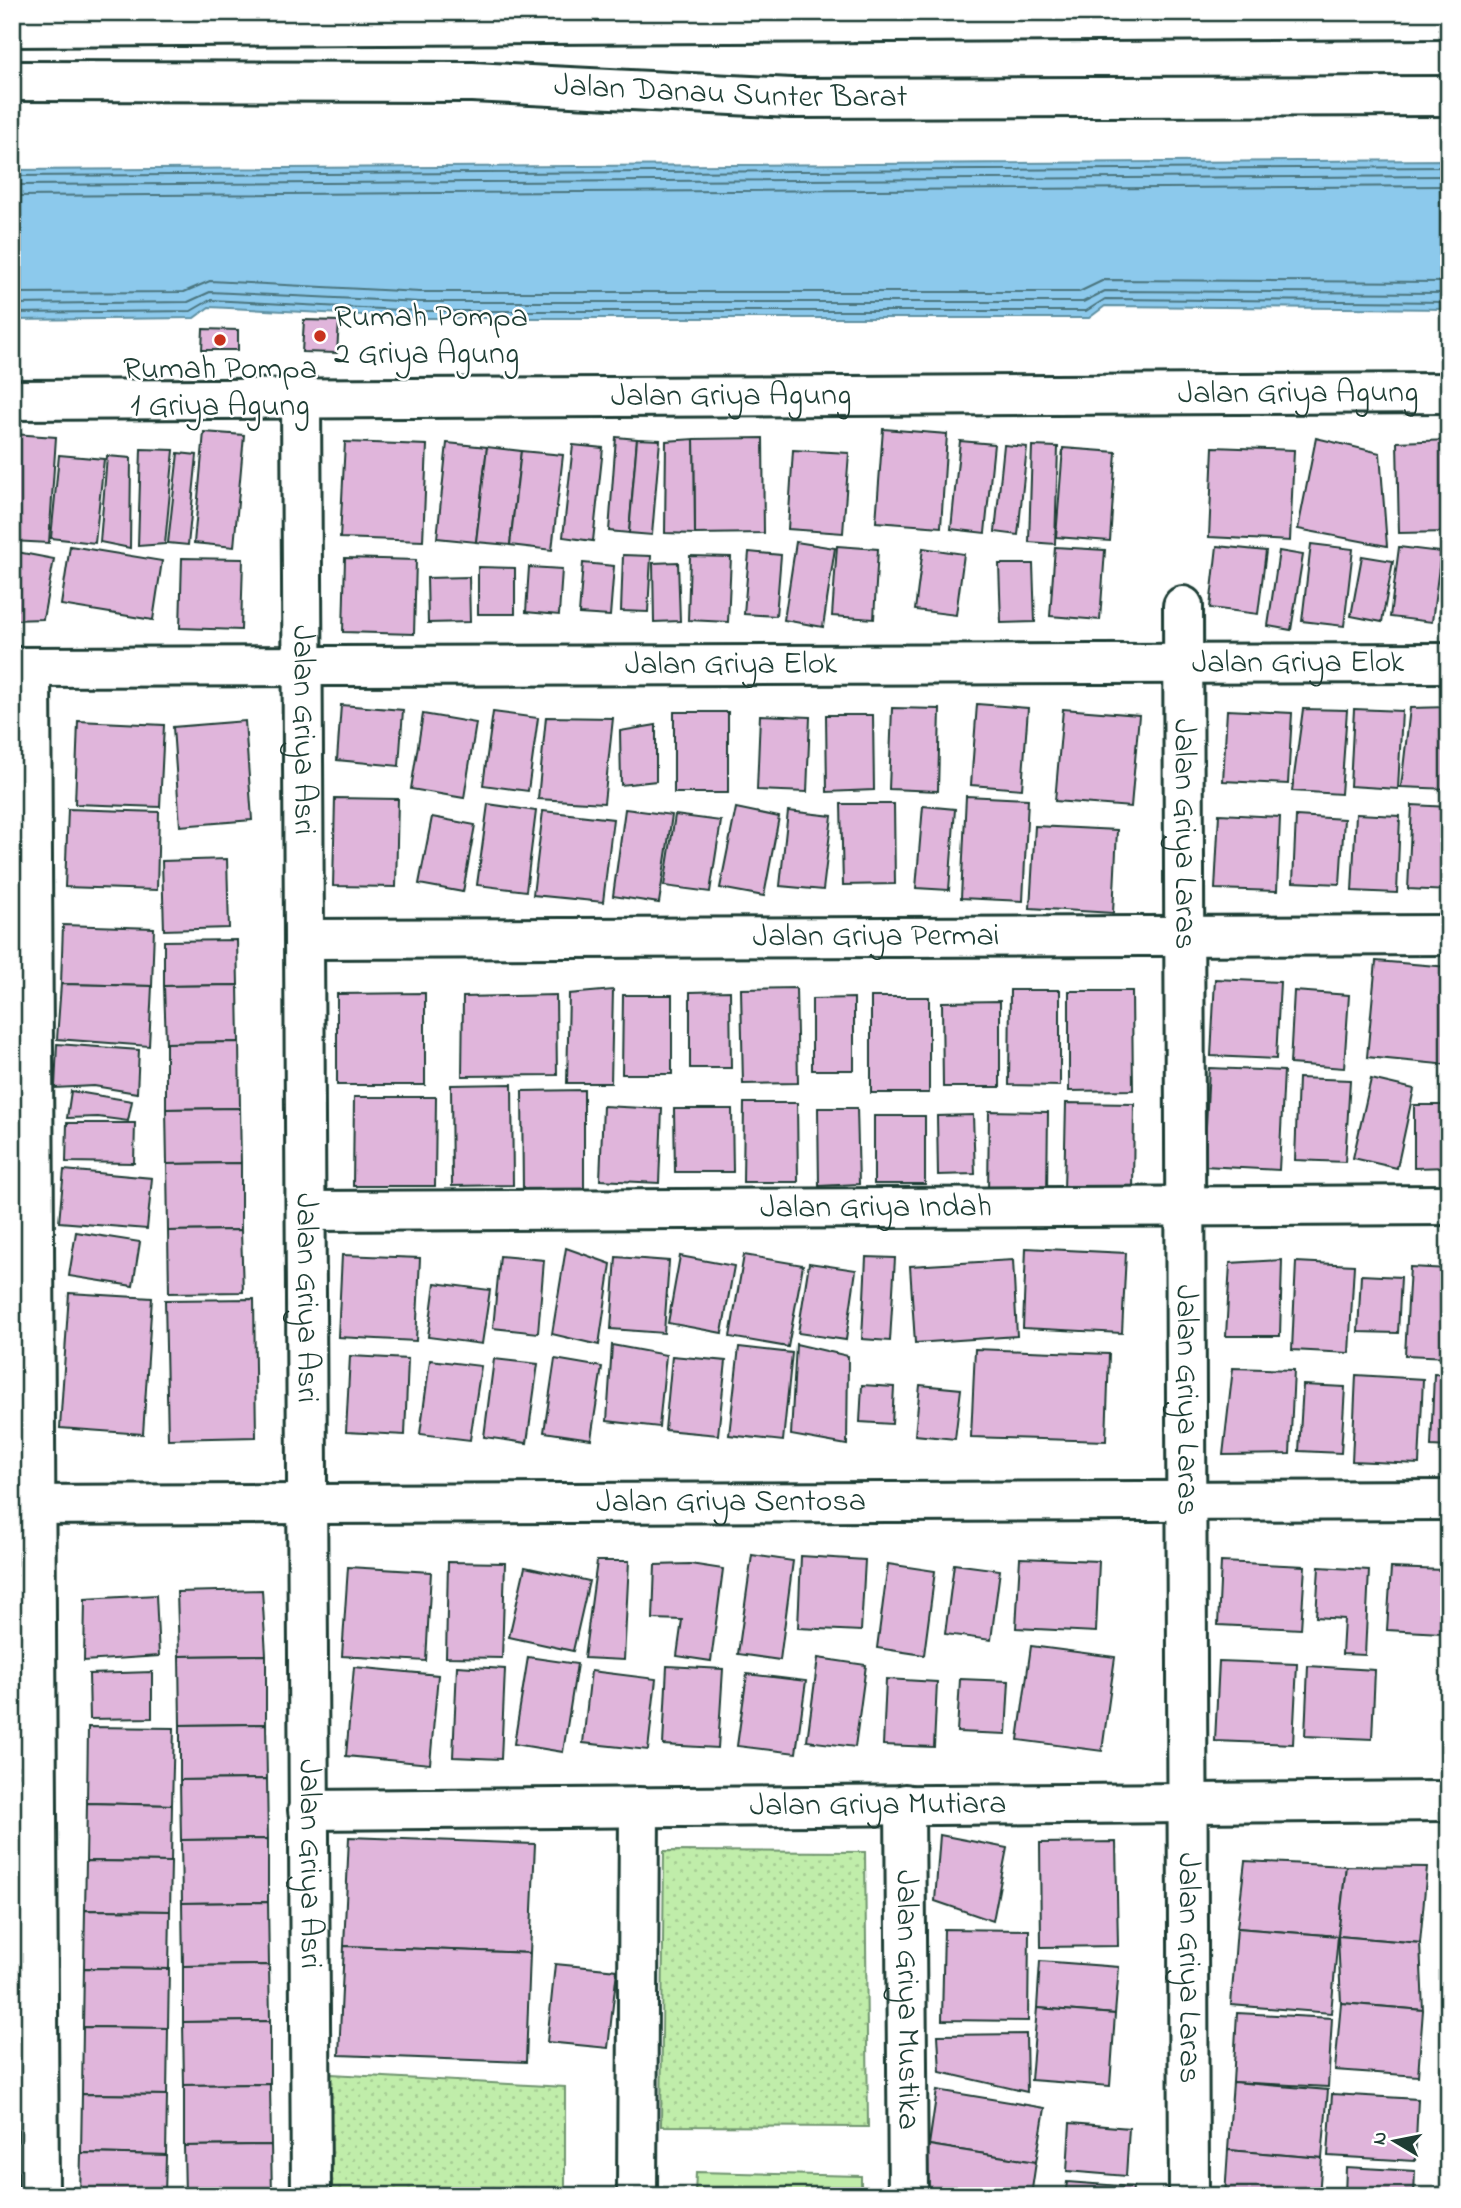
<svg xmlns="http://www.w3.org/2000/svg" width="1461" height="2208" viewBox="0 0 1461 2208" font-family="'Indie Flower',sans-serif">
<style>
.grass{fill:#c0edaa;stroke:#70956f;stroke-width:2}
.park{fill:url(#park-dots);stroke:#70956f;stroke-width:2}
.water{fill:#8cc9ec;stroke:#6091a2;stroke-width:2}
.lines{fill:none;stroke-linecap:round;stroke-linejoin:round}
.shore{stroke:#4b757e;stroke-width:2}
.building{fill:#e0b5db;stroke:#1f3d34;stroke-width:2}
.street-casing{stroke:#1f3d34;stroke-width:44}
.secondary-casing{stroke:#1f3d34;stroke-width:44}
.street{stroke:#fff;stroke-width:38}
.secondary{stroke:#fff;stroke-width:38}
.poi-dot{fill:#c8321e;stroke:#fff;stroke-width:2.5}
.labels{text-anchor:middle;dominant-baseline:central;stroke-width:5;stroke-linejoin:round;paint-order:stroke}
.street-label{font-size:32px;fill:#1f3d34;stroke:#fff}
.poi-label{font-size:32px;fill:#1f3d34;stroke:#fff;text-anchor:start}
</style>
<defs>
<pattern id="park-dots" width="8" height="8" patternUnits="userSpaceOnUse" patternTransform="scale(1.75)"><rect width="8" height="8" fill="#c0edaa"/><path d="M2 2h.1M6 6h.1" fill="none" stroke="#a5cc93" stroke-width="1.8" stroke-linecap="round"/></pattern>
</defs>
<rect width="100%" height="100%" fill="#fff"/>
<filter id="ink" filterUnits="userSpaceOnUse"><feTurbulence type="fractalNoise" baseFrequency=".0143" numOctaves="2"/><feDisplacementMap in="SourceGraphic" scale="14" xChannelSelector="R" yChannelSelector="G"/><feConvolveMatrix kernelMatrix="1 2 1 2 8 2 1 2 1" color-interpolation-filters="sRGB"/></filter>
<g filter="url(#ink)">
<!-- grass -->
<polygon class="grass" points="696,2172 861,2176 861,2196 695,2196"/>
<!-- park -->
<g class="park">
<polygon points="664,1851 865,1852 868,2127 661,2126"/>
<polygon points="331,2074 565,2087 565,2196 328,2196"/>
</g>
<!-- water -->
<polygon class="water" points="1449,160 1449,309 1105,306 1089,318 420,318 209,307 194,318 12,320 12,170"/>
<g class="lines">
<!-- shore -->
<g class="shore">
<polyline points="12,176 1449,167"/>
<polyline points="12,185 1449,176"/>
<polyline points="12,196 1449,186"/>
<polyline points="12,293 184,292 210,281 420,292 1079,292 1104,280 1449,282"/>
<polyline points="12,304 188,302 210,292 420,302 1083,302 1105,291 1449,293"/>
<polyline points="12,313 191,311 210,300 420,311 1086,311 1105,299 1449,302"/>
</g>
</g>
<!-- building -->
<g class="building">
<polygon points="304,320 339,321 337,353 302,352"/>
<polygon points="203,329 238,330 238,350 202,350"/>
<polygon points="883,429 947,434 941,527 876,522"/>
<polygon points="204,432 244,435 234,547 194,543"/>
<polygon points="13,434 56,437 49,543 12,541"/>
<polygon points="616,437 637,439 629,533 609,531"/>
<polygon points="763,438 764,533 695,534 694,439"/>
<polygon points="1316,438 1380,453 1387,546 1298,529"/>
<polygon points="637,439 660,440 652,535 629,533"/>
<polygon points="694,439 695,534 665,533 666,441"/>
<polygon points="1449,440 1449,532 1399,533 1397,442"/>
<polygon points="960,441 994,444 985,533 951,529"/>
<polygon points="345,442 427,445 423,541 340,538"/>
<polygon points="447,443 487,447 476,542 437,538"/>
<polygon points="573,445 603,448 593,541 563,537"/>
<polygon points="1004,445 1027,447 1018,535 995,532"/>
<polygon points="1032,446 1058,447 1055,544 1029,542"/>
<polygon points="487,447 521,451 510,545 476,542"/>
<polygon points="1213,447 1294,450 1290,541 1209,537"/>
<polygon points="1063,448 1116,452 1110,541 1056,537"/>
<polygon points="141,449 174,450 165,544 138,546"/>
<polygon points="793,450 849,453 843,533 788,529"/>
<polygon points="521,451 563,455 552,550 510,545"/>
<polygon points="178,453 197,455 188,545 168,543"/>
<polygon points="59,455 104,459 95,543 51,538"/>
<polygon points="107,456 131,458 130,548 100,542"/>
<polygon points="796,542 835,548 823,627 784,620"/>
<polygon points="1311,544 1353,549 1344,626 1302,621"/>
<polygon points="1445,544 1449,545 1449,617 1440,616"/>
<polygon points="70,546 162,561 153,620 61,605"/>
<polygon points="837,546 878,549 874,619 832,616"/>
<polygon points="1217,546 1266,551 1258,614 1210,608"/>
<polygon points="1055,547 1105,550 1100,620 1050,616"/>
<polygon points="1399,547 1441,552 1432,622 1390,617"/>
<polygon points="923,548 964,554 956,615 915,610"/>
<polygon points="12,551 54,559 43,619 12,620"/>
<polygon points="1279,551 1303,555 1291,630 1268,626"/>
<polygon points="749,552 781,555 776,616 744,614"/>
<polygon points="623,555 651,556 648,612 621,611"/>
<polygon points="690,556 731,557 728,622 688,620"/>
<polygon points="1362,556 1393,561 1382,622 1351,616"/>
<polygon points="182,558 243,559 241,630 180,628"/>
<polygon points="345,558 416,560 414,634 343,632"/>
<polygon points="678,562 680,621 654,622 653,563"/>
<polygon points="583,563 614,566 610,616 579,614"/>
<polygon points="999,564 1033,564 1035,622 1001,623"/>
<polygon points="478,567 515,568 515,614 478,614"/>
<polygon points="529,567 562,569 559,615 526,612"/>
<polygon points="469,577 470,622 428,623 427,578"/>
<polygon points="977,704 1028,708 1022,789 971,785"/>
<polygon points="341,705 403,710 399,766 337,760"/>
<polygon points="1449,707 1449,789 1401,787 1410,708"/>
<polygon points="892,708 940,709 938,791 889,789"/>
<polygon points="1063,709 1139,715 1131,807 1055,801"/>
<polygon points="1303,709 1347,710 1341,794 1292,791"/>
<polygon points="1354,709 1402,711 1398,789 1350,786"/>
<polygon points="1227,710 1292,713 1288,784 1223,781"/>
<polygon points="493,712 538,718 528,791 483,785"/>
<rect x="674" y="712" width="54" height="81"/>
<polygon points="423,714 476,723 464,798 411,789"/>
<polygon points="760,715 810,717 807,792 757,790"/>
<polygon points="826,715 873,715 874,790 827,792"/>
<polygon points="546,717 613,718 604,803 538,799"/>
<polygon points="78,721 164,725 160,807 75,804"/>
<polygon points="245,721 252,820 180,826 173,727"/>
<polygon points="656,725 656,781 621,785 620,731"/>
<polygon points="966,796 1028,799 1023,901 961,898"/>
<polygon points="335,798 398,799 396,887 333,886"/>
<polygon points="488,804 536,811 526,891 477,885"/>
<polygon points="841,804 894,804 895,884 843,885"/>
<polygon points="1412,805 1449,807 1449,891 1408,889"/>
<polygon points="923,806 955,809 949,890 916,888"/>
<polygon points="736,808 779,817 764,896 720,888"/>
<polygon points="68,809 159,812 157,890 65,887"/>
<polygon points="625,809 672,815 659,903 613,896"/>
<polygon points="543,811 613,819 603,902 533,895"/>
<polygon points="788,811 832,816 823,890 780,886"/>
<polygon points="1219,814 1280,817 1277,891 1215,889"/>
<polygon points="1356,814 1400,816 1397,893 1352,891"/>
<polygon points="675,815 721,821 710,892 664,886"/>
<polygon points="1296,816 1344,819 1340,884 1293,882"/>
<polygon points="432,817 475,825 463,892 419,884"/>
<polygon points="1035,826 1117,830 1113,913 1030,908"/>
<polygon points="227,859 229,928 164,930 162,861"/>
<polygon points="63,925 154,928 152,986 61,984"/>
<polygon points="237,940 238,985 164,986 164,941"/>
<polygon points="1376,961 1449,967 1449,1065 1367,1057"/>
<polygon points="1215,979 1280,982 1276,1059 1211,1056"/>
<polygon points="61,984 152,986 149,1046 57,1039"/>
<polygon points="238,985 239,1042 166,1043 164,986"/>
<polygon points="796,988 798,1083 743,1084 741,989"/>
<polygon points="613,990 611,1083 567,1083 569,994"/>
<polygon points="1010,990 1060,990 1060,1086 1009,1085"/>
<polygon points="730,991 731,1068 690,1068 690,992"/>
<polygon points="1069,991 1132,991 1133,1090 1069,1091"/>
<polygon points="1294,991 1349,995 1344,1068 1290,1064"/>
<polygon points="425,993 425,1085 337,1085 337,994"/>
<polygon points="556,995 557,1075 462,1076 463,997"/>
<polygon points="623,995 672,995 672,1074 622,1074"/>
<rect x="871" y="997" width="58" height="96"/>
<polygon points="854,998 854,1070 812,1070 812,999"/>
<polygon points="1000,1001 1000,1087 943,1087 942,1002"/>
<polygon points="239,1042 240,1108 166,1109 166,1043"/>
<polygon points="57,1044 139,1050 137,1093 94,1086 55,1088"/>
<polygon points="1209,1068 1284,1071 1279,1170 1204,1166"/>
<polygon points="1298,1078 1350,1080 1345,1162 1295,1160"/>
<polygon points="1371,1079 1414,1089 1397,1168 1353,1158"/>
<polygon points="512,1084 513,1185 452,1186 451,1085"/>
<polygon points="584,1090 584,1191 523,1191 522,1091"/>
<polygon points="71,1091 132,1101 128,1121 98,1117 67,1118"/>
<polygon points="354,1097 436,1097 435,1186 353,1186"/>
<polygon points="744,1103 797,1103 798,1182 743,1182"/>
<polygon points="1066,1103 1134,1104 1133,1192 1064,1191"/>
<polygon points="1414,1105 1449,1105 1449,1167 1414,1168"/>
<polygon points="603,1106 662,1109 659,1183 600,1180"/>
<polygon points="240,1108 241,1163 167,1164 166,1109"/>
<polygon points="818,1108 857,1108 859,1184 819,1186"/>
<polygon points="674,1109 732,1109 733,1172 675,1172"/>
<polygon points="989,1111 1048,1112 1047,1194 988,1194"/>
<polygon points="973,1115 975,1174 938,1175 937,1116"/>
<rect x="874" y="1116" width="51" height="68"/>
<polygon points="67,1123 135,1123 134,1163 66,1162"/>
<polygon points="241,1163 241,1230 168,1231 167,1164"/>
<polygon points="64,1170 152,1178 147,1229 59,1222"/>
<polygon points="241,1230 243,1292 169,1293 168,1231"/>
<polygon points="76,1232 140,1242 133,1286 69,1276"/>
<polygon points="566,1248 611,1264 599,1345 552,1334"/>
<polygon points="1026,1248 1126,1253 1122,1333 1023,1328"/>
<polygon points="342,1255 420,1258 416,1341 338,1337"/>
<polygon points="744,1255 803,1265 788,1347 730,1337"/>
<polygon points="500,1256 544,1260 538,1333 493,1328"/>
<polygon points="680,1256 734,1266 722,1333 668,1323"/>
<polygon points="616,1257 669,1261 664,1333 611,1329"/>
<polygon points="866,1257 895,1258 890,1341 862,1339"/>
<polygon points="1013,1260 1017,1336 915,1343 910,1266"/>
<polygon points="1282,1260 1280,1336 1226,1336 1230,1263"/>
<polygon points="1296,1262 1354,1265 1349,1353 1292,1350"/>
<polygon points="809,1263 856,1270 846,1340 798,1333"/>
<polygon points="1410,1267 1449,1269 1449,1357 1405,1355"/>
<polygon points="1361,1275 1401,1277 1398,1333 1358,1332"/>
<polygon points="435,1283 490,1290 482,1344 428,1337"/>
<polygon points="69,1293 152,1298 143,1434 60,1428"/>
<polygon points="254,1299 256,1437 168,1439 165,1300"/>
<polygon points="796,1344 848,1356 847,1445 791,1435"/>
<polygon points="612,1345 666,1355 659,1427 607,1421"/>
<polygon points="739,1347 792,1353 783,1441 729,1435"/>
<polygon points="975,1349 1109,1354 1106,1441 971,1437"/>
<polygon points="350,1356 408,1359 405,1435 346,1432"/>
<polygon points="672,1356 726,1361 718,1435 665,1430"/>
<polygon points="494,1359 538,1364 527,1443 484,1437"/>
<polygon points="555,1359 602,1367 591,1439 544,1432"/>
<polygon points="430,1360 481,1366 470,1440 420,1434"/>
<polygon points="1233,1368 1294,1370 1290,1454 1223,1455"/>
<polygon points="1434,1374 1449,1375 1449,1447 1431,1446"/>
<polygon points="1356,1375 1423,1379 1419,1464 1352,1461"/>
<polygon points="862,1385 894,1387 892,1424 860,1422"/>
<polygon points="920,1385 961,1389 955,1439 915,1435"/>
<polygon points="1303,1385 1345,1387 1341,1453 1299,1451"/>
<polygon points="752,1555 793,1561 780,1660 738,1654"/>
<polygon points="801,1556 865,1560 861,1631 798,1628"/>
<polygon points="1020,1558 1099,1561 1096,1632 1016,1628"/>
<polygon points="597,1561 629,1561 624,1660 584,1658"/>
<polygon points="448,1562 505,1563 502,1658 446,1657"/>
<polygon points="1221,1562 1305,1566 1301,1629 1218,1625"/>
<polygon points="690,1564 723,1569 711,1661 677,1656 682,1620 653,1619 655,1565"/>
<polygon points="888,1564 935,1571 924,1655 877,1648"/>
<polygon points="954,1564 1000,1570 991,1640 945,1634"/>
<polygon points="348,1567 431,1572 426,1661 342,1656"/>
<polygon points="525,1567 589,1581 573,1651 509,1637"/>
<polygon points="1319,1567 1369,1570 1365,1655 1342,1654 1344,1619 1316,1617"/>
<polygon points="1391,1568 1444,1570 1441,1633 1387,1630"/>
<polygon points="262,1590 266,1655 179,1656 177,1592"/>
<polygon points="156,1595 159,1656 84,1661 85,1599"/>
<polygon points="1031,1646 1115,1657 1102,1751 1018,1740"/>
<polygon points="266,1655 266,1724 180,1725 179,1656"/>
<polygon points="528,1657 577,1664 563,1752 514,1744"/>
<polygon points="818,1658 866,1665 855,1747 807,1741"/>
<polygon points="1219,1661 1297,1664 1293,1744 1215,1741"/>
<polygon points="457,1666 505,1669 501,1759 453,1757"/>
<polygon points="667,1666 723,1669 718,1748 663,1745"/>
<polygon points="1308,1666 1375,1670 1372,1739 1305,1736"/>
<polygon points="354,1667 438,1675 430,1764 346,1756"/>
<polygon points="591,1671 656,1679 648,1750 583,1743"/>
<polygon points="152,1672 152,1718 90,1719 89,1674"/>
<polygon points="747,1674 806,1681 796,1753 737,1746"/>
<polygon points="886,1679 937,1682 934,1747 883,1745"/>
<polygon points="960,1679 1009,1681 1006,1734 957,1732"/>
<polygon points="266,1724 267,1779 180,1780 180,1725"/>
<polygon points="88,1727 174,1728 172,1805 87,1803"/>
<polygon points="267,1779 268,1839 181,1840 180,1780"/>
<polygon points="87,1803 172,1805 171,1862 86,1861"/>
<polygon points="940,1835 1007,1848 993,1921 935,1901"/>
<polygon points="349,1837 535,1844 530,1953 344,1946"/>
<polygon points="268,1839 268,1902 182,1903 181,1840"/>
<polygon points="1116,1842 1118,1946 1041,1947 1040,1843"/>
<polygon points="86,1861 171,1862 170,1911 85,1910"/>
<polygon points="1245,1861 1346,1866 1338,1936 1237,1928"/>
<polygon points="1346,1866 1427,1867 1420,1943 1338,1936"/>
<polygon points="268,1902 269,1965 183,1966 182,1903"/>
<polygon points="85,1910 170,1911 169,1969 84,1968"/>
<polygon points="1237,1928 1338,1936 1331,2013 1231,2005"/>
<polygon points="944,1929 1029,1930 1028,2021 942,2020"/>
<polygon points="1338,1936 1420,1943 1423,2010 1341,2003"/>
<polygon points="344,1946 530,1953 526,2062 339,2055"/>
<polygon points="1040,1961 1119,1967 1115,2014 1037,2008"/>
<polygon points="555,1964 617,1970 608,2048 547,2042"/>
<polygon points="269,1965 270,2021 183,2022 183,1966"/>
<polygon points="84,1968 169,1969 168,2028 83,2027"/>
<polygon points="1341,2003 1423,2010 1418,2076 1335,2070"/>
<polygon points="1037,2008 1115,2014 1110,2086 1031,2080"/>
<polygon points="1237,2013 1332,2018 1328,2087 1233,2082"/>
<polygon points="270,2021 270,2084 184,2085 183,2022"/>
<polygon points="83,2027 168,2028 167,2095 82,2094"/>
<polygon points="1026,2034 1027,2092 940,2072 938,2035"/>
<polygon points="1233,2082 1328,2090 1322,2158 1228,2150"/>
<polygon points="270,2084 271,2145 184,2146 184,2085"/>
<polygon points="937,2090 1045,2108 1036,2162 929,2145"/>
<polygon points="82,2094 167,2095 166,2155 81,2153"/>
<polygon points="1332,2094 1418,2099 1415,2161 1328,2156"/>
<polygon points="1070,2123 1129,2128 1126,2176 1067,2171"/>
<polygon points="271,2145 272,2196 185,2196 184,2146"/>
<polygon points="929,2145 1036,2162 1031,2196 921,2196"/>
<polygon points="1228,2150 1322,2158 1319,2196 1225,2196"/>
<polygon points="81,2153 166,2155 165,2196 80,2196"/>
<polygon points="1346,2167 1415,2171 1414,2196 1345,2196"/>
<polygon points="1067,2182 1133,2187 1132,2196 1065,2196"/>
</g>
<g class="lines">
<defs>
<g id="street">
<path id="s1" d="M301 398 311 2196"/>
<path id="s2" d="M12 400 1449 393"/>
<path id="s3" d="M1183 606 1189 2196"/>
<path id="s4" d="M12 667 1449 663"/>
<polyline points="31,668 39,2196"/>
<path id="s5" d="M304 939 1449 935"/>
<path id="s6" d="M306 1211 1449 1205"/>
<path id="s7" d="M12 1505 1449 1500"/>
<path id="s8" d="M905 1804 908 2196"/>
<path id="s9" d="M308 1810 1449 1801"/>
<polyline points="637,2196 639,1807"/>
</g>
<g id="secondary">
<polyline points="12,27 1449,19"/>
<path id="s10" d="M12 81 472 82 791 98 1449 96"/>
</g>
</defs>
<!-- street casing -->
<use href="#street" class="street-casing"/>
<!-- secondary casing -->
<use href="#secondary" class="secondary-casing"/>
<!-- street -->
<use href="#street" class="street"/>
<!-- secondary -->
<use href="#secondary" class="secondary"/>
</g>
</g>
<!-- markers -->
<g class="poi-dot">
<circle cx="320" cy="336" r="7"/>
<circle cx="220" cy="340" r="7"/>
</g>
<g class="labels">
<!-- street labels -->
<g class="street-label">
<text stroke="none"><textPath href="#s10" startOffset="719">Jalan Danau Sunter Barat</textPath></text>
<text stroke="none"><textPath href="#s2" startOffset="1286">Jalan Griya Agung</textPath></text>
<text stroke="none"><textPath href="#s2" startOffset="719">Jalan Griya Agung</textPath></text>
<text stroke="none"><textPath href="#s4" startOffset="1286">Jalan Griya Elok</textPath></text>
<text stroke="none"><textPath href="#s4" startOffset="719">Jalan Griya Elok</textPath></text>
<text stroke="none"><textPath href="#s1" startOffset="332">Jalan Griya Asri</textPath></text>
<text stroke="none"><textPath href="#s3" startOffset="228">Jalan Griya Laras</textPath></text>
<text stroke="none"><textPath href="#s5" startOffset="572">Jalan Griya Permai</textPath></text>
<text stroke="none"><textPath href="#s6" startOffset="570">Jalan Griya Indah</textPath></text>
<text stroke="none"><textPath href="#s1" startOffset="900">Jalan Griya Asri</textPath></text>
<text stroke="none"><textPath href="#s3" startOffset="794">Jalan Griya Laras</textPath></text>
<text stroke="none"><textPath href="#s7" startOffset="719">Jalan Griya Sentosa</textPath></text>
<text stroke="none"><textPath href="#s9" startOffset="570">Jalan Griya Mutiara</textPath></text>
<text stroke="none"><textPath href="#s1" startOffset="1466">Jalan Griya Asri</textPath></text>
<text stroke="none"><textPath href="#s3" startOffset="1362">Jalan Griya Laras</textPath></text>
<text stroke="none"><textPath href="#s8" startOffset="196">Jalan Griya Mustika</textPath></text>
</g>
<!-- poi labels -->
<g class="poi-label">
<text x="334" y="318">Rumah Pompa<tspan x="334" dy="37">2 Griya Agung</tspan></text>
<text x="220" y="370" text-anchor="middle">Rumah Pompa<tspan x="220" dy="37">1 Griya Agung</tspan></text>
</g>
</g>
<!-- margin -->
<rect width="1461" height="2208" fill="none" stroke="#fff" stroke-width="42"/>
<rect x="21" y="21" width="1419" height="2166" fill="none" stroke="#1f3d34" stroke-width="2.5" filter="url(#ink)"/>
<!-- north arrow -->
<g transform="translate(1395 2141) rotate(280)" stroke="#ffffff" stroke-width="5" paint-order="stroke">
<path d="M0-5L12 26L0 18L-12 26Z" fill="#1f3d34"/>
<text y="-10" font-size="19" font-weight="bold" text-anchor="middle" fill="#1f3d34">N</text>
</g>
</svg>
